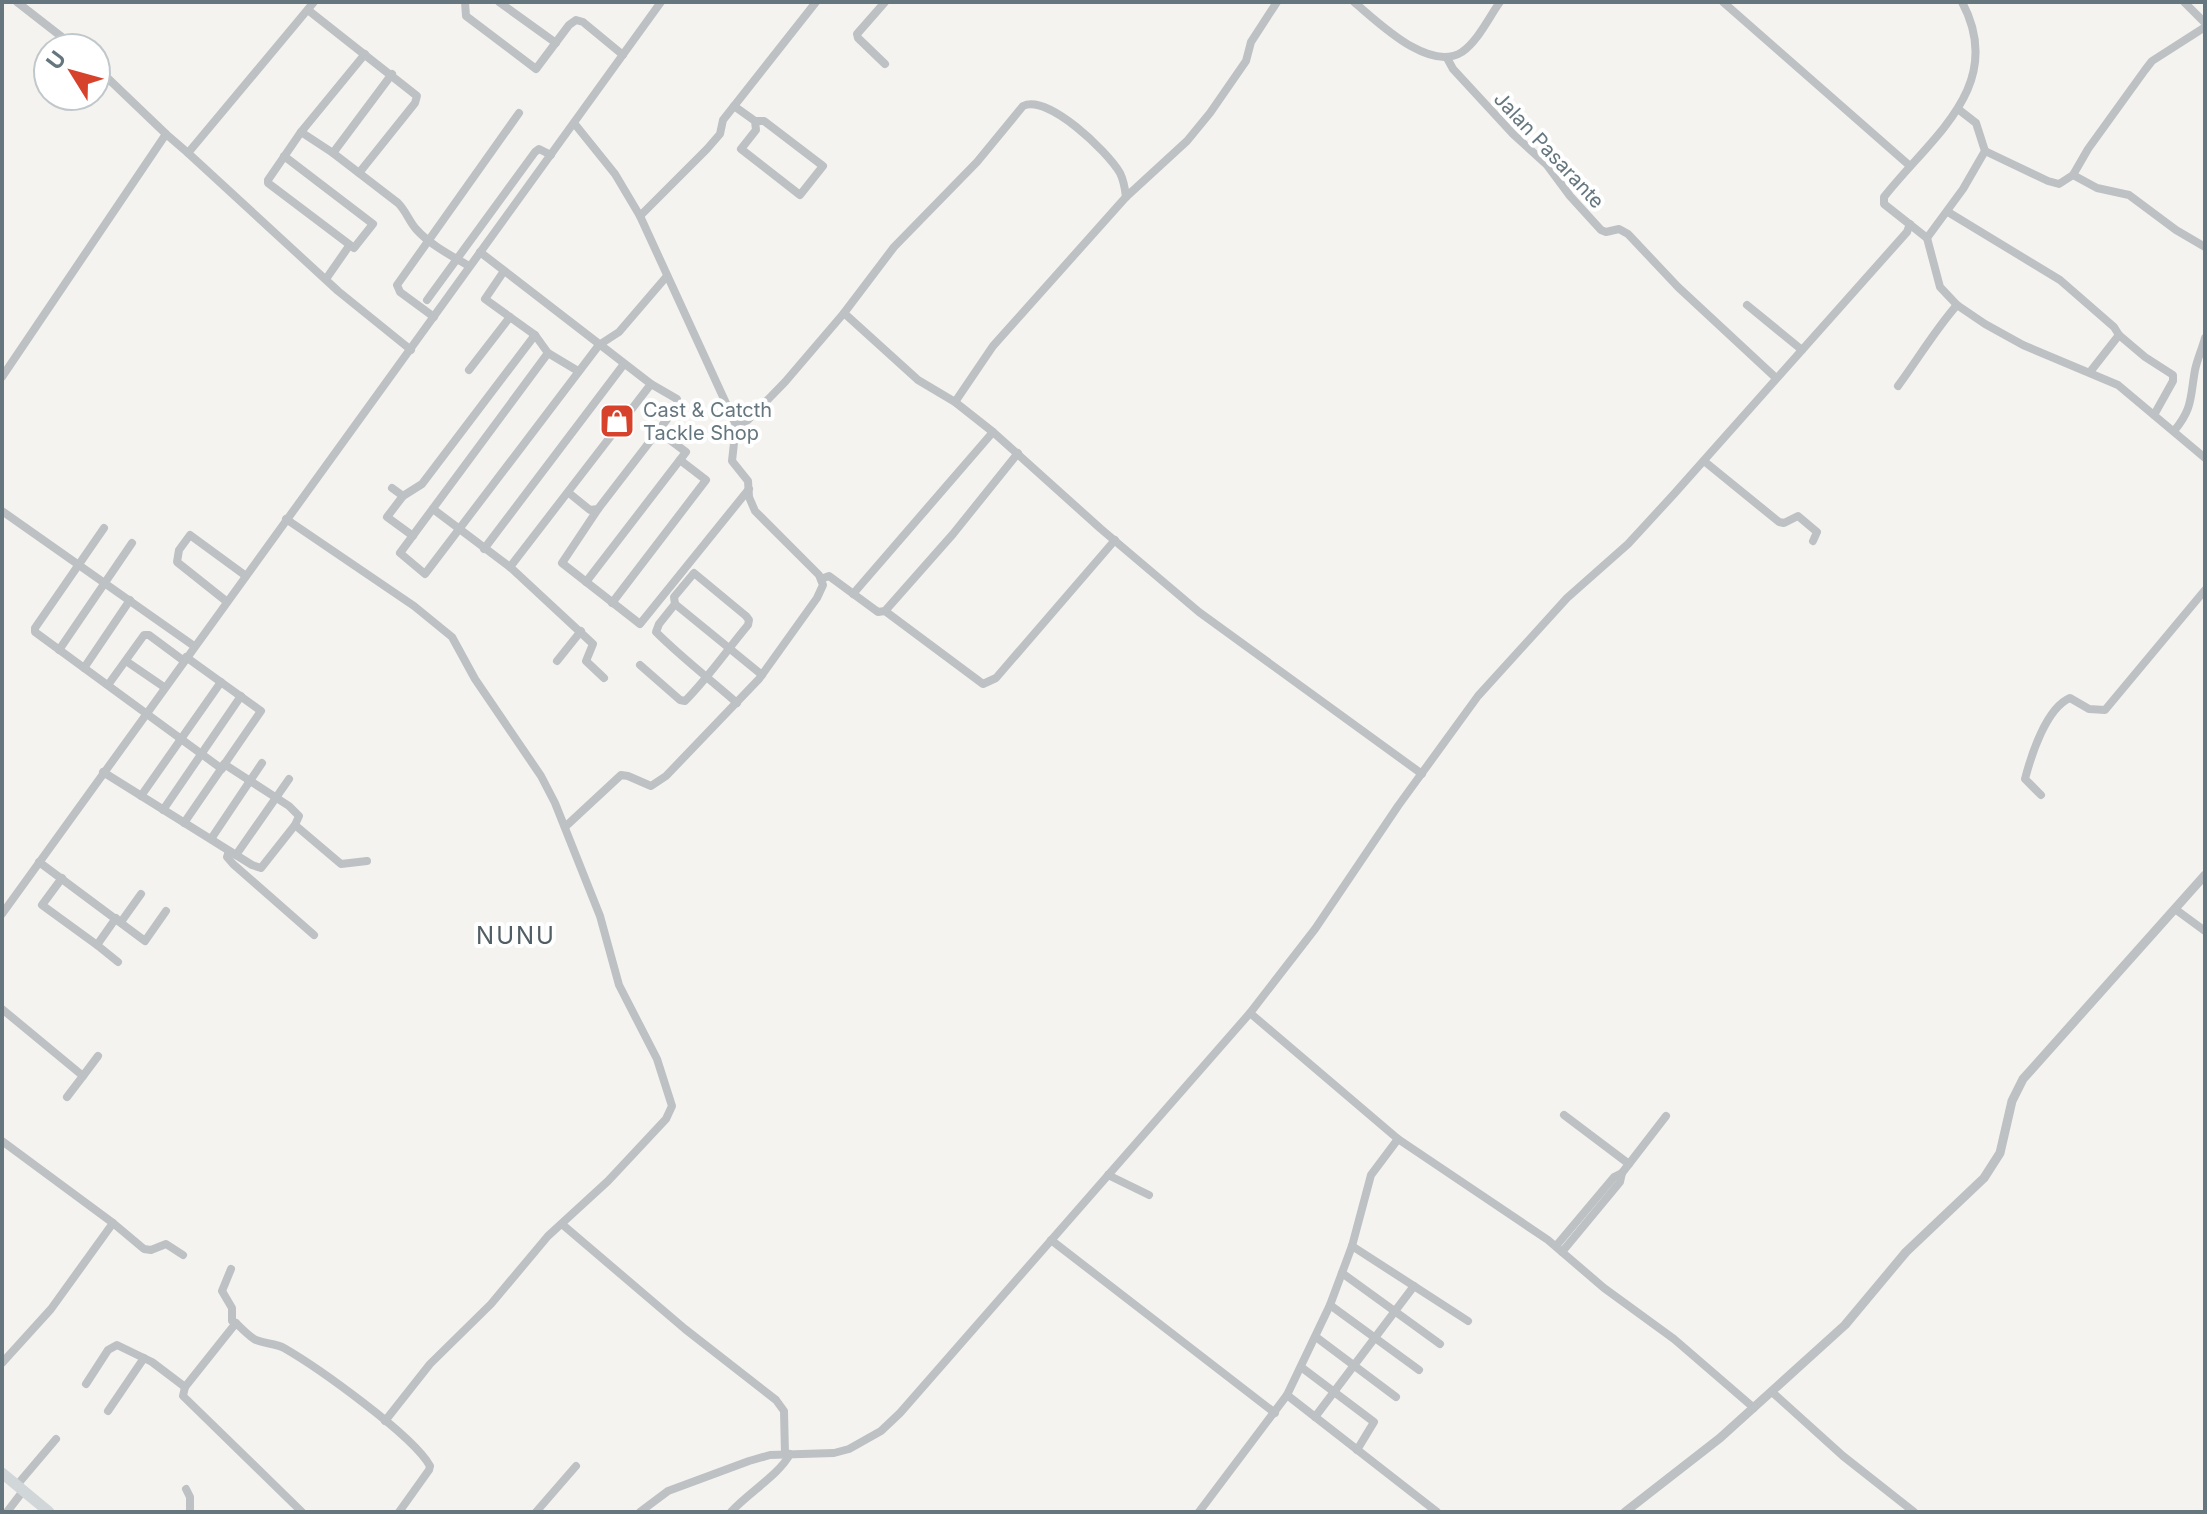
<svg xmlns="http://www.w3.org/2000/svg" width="2207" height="1514" viewBox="0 0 2207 1514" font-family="Inter,sans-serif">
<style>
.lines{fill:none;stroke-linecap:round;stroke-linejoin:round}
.minor{stroke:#bdc1c4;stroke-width:8}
.tertiary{stroke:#bdc1c4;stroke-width:9}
.secondary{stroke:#d1d6d9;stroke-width:11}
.labels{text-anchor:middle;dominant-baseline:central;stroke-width:8;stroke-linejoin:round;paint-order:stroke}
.street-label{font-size:20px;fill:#65767f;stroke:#fff}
.poi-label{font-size:20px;fill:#65767f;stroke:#fff;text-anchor:start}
.quarter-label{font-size:24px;letter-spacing:2px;fill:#525e65;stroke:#fff}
</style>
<rect width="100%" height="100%" fill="#f4f3f0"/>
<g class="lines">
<!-- minor -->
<g class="minor">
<polyline points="17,2 76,48"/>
<polyline points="314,2 188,153 338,291 411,350"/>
<polyline points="465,2 466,16 536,69 569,25 576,20 583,22 623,55"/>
<polyline points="499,2 556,43"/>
<path d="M1354 2C1378 22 1429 73 1462 52 1478 41 1489 17 1500 2"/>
<polyline points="1723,2 1910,166"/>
<path d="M1962 2C2007 86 1931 137 1884 197V204L1927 238 1940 287 1957 305 1985 324 2023 345 2118 385 2205 458"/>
<polyline points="2184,2 2205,23"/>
<polyline points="308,10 417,96 415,103 359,173"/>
<polyline points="365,54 301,132 333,153 392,74"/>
<polyline points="1447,58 1453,69 1513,134 1547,165 1570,196 1601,230 1606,232 1619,229 1628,234 1678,287 1776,378"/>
<polyline points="885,64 858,38 857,34 885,2"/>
<polyline points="96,67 166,134"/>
<polyline points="734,106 755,121 764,121 823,166 800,195 741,149 756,130 755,121"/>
<polyline points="1985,151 2048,181 2059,184 2073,175 2088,149 2145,70 2152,61 2205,27"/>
<path d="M333 153 398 203C406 211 409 221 416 229 430 245 452 256 469 266"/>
<polyline points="284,156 373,224 354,248 268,183 268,180 301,132"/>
<polyline points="2073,175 2097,188 2129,195 2176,230 2205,247"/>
<polyline points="1948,212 2060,280 2114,327 2119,335 2145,357 2173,375 2173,381 2154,415"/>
<polyline points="640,216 707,149 720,134 723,120 816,2"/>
<polyline points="1927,238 1963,189 1985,151 1976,123 1958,109"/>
<polyline points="480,252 651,384 510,567"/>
<polyline points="504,271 485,299 535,335 548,353 578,371"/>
<polyline points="326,279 349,246"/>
<polyline points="427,300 535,152 539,149 551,155"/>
<polyline points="1747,305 1802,350"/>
<polyline points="844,313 918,380 955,402 993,432 1101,529 1199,612 1422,774"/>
<polyline points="434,317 400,292 397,285 519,113"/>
<polyline points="548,353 400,553 425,574 599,345 619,332 667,276"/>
<polyline points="469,370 510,317"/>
<polyline points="2090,372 2119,335"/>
<polyline points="2,377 166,134 188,153"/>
<path d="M1898 386C1918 359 1935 330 1957 305"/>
<polyline points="955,402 993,346 1126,197 1187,141 1210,113 1246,61 1251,42 1277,2"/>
<path d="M736 425 748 420 785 382 844 313 894 247 977 162 1023 106C1048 94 1107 151 1120 173 1124 181 1125 188 1126 197"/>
<path d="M2174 431C2193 408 2190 398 2195 370 2197 360 2202 349 2205 338"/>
<polyline points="1704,461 1779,522 1784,523 1798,516 1817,532 1813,541"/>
<polyline points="392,488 403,496"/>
<polyline points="569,493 590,510 598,509 678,405 677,399 651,384"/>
<polyline points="433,509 510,567 593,644 586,661 604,678"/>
<polyline points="598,509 562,563 640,624 749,489"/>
<polyline points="2,511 194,646"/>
<polyline points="286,519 414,606 452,637 475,679 541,776 555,803 600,916 619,985 657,1059 672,1106 666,1119 608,1181 548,1236 491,1304 430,1364 385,1421"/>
<polyline points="104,528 35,628 35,632 222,769"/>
<polyline points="413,536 387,517 403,496 422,484 535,335"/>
<polyline points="484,549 624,364"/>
<polyline points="821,579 829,576 878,612 885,611 953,534 1018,453"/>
<polyline points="586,582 686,452 658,431"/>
<polyline points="853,594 993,432"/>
<polyline points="226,601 177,562 179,550 190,535 246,576"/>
<polyline points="612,603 706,480 680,460"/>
<polyline points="675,604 762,675"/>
<polyline points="885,611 983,684 996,678 1115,540"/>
<polyline points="59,650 132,543"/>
<polyline points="126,661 164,687"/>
<polyline points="557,661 581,631"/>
<path d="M640 665 680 700 685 701C708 678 727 650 748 625L749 620 746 616 694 573 674 597 675 604 659 624 656 632C682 658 711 680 737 703"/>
<polyline points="84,668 130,600"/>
<polyline points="108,685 144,635 149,635 184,661"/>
<polyline points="103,772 252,865 261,868 295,825 299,816 289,806 224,764"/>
<path d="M2041 795 2025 779C2031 756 2046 708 2070 698L2089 709 2105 710 2205 590"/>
<polyline points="141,796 221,682"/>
<polyline points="163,810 241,696"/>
<polyline points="184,823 261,711 186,657"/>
<polyline points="295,825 341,864 367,861"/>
<polyline points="565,827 621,775 628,776 651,786 666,776 759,679 817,598 823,585 819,575 755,511 749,497 748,481 732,461 736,425 640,216 615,174 574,123"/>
<polyline points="211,839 262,763"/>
<polyline points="229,851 227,857 233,864 314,935"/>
<polyline points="236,855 289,779"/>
<polyline points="39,862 145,941 166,911"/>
<polyline points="62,878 42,905 97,945 116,918"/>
<polyline points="2175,909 2205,931"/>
<polyline points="2,914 661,2"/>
<polyline points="121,922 141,894"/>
<polyline points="97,945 118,962"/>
<polyline points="2,1009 83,1076 67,1097"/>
<polyline points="1250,1013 1398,1139 1548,1240 1604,1288 1674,1339 1754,1408"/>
<polyline points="83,1076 98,1056"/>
<polyline points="1564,1115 1629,1164"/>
<polyline points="2,1141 113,1223 51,1309 2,1363"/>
<polyline points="1108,1175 1149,1195"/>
<polyline points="113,1223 144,1249 151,1250 166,1244 183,1255"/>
<polyline points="563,1225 685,1329 776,1400 784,1411 785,1454"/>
<polyline points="1051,1240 1275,1413"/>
<polyline points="1352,1246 1468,1321"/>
<polyline points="1556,1246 1614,1177 1622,1173 1666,1116"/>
<polyline points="1562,1252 1620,1182 1622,1173"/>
<polyline points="231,1269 222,1291 232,1308 232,1321 236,1323"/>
<polyline points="1342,1273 1440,1344"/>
<polyline points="1330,1305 1419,1370"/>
<polyline points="1316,1337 1396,1397"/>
<polyline points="1301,1367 1374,1422 1357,1450"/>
<polyline points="86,1384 108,1350 117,1345 152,1362 185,1387"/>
<polyline points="1772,1392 1843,1456 1914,1512"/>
<polyline points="1287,1395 1437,1512"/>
<polyline points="108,1411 144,1358"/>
<polyline points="1315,1417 1414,1286"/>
<polyline points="17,1485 56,1439"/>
<polyline points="186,1489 190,1497 190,1512"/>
<polyline points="7,1512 23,1491"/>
<path d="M302 1512 183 1396 185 1387 236 1323C241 1328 248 1335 254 1339 263 1344 275 1343 284 1348 317 1367 413 1435 430 1466L429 1470 399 1512"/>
<polyline points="536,1512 576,1466"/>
<polyline points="640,1512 668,1491 749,1461 770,1455 834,1453 849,1449 881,1431 900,1413 1250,1013 1315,929 1398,806 1478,696 1567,598 1628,544 1674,494 1907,232 1910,224"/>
<path d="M731 1512C748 1493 779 1475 790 1454"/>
<polyline points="1199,1512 1287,1395 1330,1305 1352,1246 1371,1175 1398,1139"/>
</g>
<!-- tertiary -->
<polyline class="tertiary" points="1625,1512 1720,1438 1845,1325 1906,1252 1984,1178 2000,1153 2012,1101 2023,1079 2205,875"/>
<!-- secondary -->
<polyline class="secondary" points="2,1473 49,1512"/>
</g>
<!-- icons -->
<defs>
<symbol id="shop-square" viewBox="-11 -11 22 22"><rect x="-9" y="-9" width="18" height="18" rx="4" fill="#d7422d" stroke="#fff"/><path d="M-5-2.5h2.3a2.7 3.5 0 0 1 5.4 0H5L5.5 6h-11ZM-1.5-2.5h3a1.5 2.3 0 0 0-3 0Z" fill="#fff"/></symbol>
</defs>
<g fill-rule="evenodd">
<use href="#shop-square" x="597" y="401" width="40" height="40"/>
</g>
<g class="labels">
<!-- street labels -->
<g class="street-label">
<text transform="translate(1549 150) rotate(47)">Jalan Pasarante</text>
</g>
<!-- poi labels -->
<g class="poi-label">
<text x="643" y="410">Cast &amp; Catcth<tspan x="643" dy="23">Tackle Shop</tspan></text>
</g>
<!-- quarter labels -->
<g class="quarter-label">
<text x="516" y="935">NUNU</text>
</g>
</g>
<!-- border -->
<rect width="2207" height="1514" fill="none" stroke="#65767f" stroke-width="8"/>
<!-- north arrow -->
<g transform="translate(72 72) rotate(307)"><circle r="38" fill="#ffffff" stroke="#c1c8cc" stroke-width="2"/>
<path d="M0-6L14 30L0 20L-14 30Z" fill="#d7422d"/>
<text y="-12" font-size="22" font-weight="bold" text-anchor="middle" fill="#65767f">U</text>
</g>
</svg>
